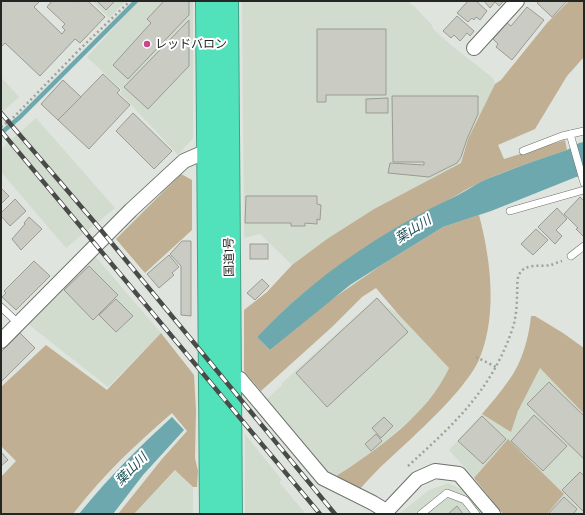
<svg xmlns="http://www.w3.org/2000/svg" width="585" height="515" viewBox="0 0 585 515" font-family="'DM Sans','Noto Sans JP',sans-serif">
<style>
.built{fill:#d1dccf}
.green{fill:#c0af92}
.water{fill:#6ca8ad}
.lines{fill:none;stroke-linecap:round;stroke-linejoin:round}
.stream{stroke:#6ca8ad;stroke-width:4.5}
.building{fill:#cacbc3;stroke:#9a9b93}
.lane-casing{stroke:#6b716a;stroke-width:8}
.street-casing{stroke:#6b716a;stroke-width:16}
.highway-casing{stroke:#42a086;stroke-width:24}
.path{stroke:#9da29c;stroke-width:2.5;stroke-dasharray:2 3;stroke-linecap:butt}
.lane{stroke:#fff;stroke-width:7}
.street{stroke:#fff;stroke-width:14}
.highway{stroke:#52e2bb;stroke-width:22}
.rail-casing{stroke:#484b47;stroke-width:4.5}
.rail{stroke:#fff;stroke-width:3;stroke-dasharray:9;stroke-linecap:butt}
.poi-dot{fill:#ca478d;stroke:#fff;stroke-width:1.5}
.labels{text-anchor:middle;dominant-baseline:central;stroke-width:4;stroke-linejoin:round;paint-order:stroke}
.poi-label{font-size:12px;fill:#242623;stroke:#fff;text-anchor:start}
.street-label{font-size:12px;fill:#242623;stroke:#fff}
.water-label{font-size:13px;font-style:italic;fill:#1b5054;stroke:#fff}
</style>
<rect width="100%" height="100%" fill="#dfe5de"/>
<!-- built -->
<g class="built">
<polygon points="92,1 126,1 109,18"/>
<polygon points="138,1 193,1 193,138 178,155 120,93 122,90 87,57"/>
<polygon points="242,1 407,1 414,6 432,25 433,29 452,46 493,78 495,84 468,139 461,163 374,209 327,239 292,265 260,234 244,238"/>
<polygon points="1,77 19,97 1,113"/>
<polygon points="36,118 115,208 66,248 1,172 1,149"/>
<polygon points="95,256 161,333 108,387 28,324"/>
<polygon points="377,297 388,308 390,308 398,314 449,367 444,379 419,412 372,453 335,477 331,475 267,399 282,385 281,384"/>
<polygon points="540,367 584,414 584,514 547,514 564,494 508,440 474,478 449,450 482,414 511,432 518,411"/>
<polygon points="245,434 282,480 279,482 306,514 245,514"/>
<polygon points="176,470 193,487 193,514 134,514"/>
<polygon points="448,483 465,491 484,514 399,514 429,490"/>
</g>
<!-- green -->
<g class="green">
<path d="M569 1H584V57L567 76 535 129 498 145 504 159 565 140 567 150C540 159 513 168 487 179 469 187 451 199 433 208 368 244 308 282 257 337L270 350 328 302 383 264 443 227 479 215C491 260 498 318 478 362 466 386 435 416 415 435 396 453 377 469 360 489L335 477C377 450 428 414 449 368L398 314 376 288 362 297 332 327 261 391 244 371V310L267 292 292 265 327 239 374 209 461 163 468 139 495 84 501 80 547 23Z"/>
<polygon points="181,174 192,180 192,230 145,273 116,239"/>
<path d="M531 316H535L563 333 584 348V414L540 368 518 411 511 432 482 414C491 403 501 392 509 380 522 363 529 337 531 316Z"/>
<path d="M161 333 194 375 196 410 195 458 198 471 197 487H193L175 470 134 514H118L162 459 187 431 172 413C136 444 102 476 73 514H1V477L16 461 1 446V387L46 345 107 390Z"/>
<polygon points="508,439 564,494 547,514 503,514 474,478"/>
</g>
<!-- water -->
<g class="water">
<path d="M584 142V176L576 177 491 211 443 227 383 264 350 285 270 350 257 337C313 277 384 230 458 195 468 190 477 183 487 179 514 168 540 159 567 150L579 143Z"/>
<path d="M172 417 184 430 143 475 113 514H79C108 478 138 448 172 417Z"/>
</g>
<g class="lines">
<!-- stream -->
<polyline class="stream" points="1,133 20,117 136,1"/>
</g>
<!-- building -->
<g class="building">
<polygon points="1,1 40,1 34,7 62,34 65,30 62,27 65,24 47,7 52,1 72,1 74,2 75,1 88,1 105,17 80,43 75,39 40,76 5,43 1,47"/>
<polygon points="97,1 115,1 106,10"/>
<polygon points="164,1 189,1 189,15 128,79 113,65 151,23 147,19"/>
<polygon points="468,1 476,1 487,11 480,20 476,17 474,20 472,18 468,22 457,13"/>
<polygon points="484,1 504,1 499,6 495,2 490,8"/>
<polygon points="539,1 567,1 552,17 537,3"/>
<polygon points="527,7 544,20 512,60 496,47 498,44 493,39 507,23 511,26"/>
<polygon points="457,16 474,31 470,36 467,33 460,41 454,35 451,38 443,31"/>
<polygon points="189,20 189,66 148,109 124,87"/>
<polygon points="317,29 386,29 386,95 326,95 326,102 317,102"/>
<polygon points="103,74 120,90 117,93 130,105 89,149 58,120"/>
<polygon points="63,80 81,97 58,120 41,104"/>
<polygon points="392,96 478,96 478,114 467,139 461,157 457,163 429,177 388,173 390,163 424,165 424,162 393,162"/>
<polygon points="388,98 388,113 366,113 366,99"/>
<polygon points="133,113 172,151 154,169 116,131"/>
<polygon points="1,188 9,196 1,204"/>
<polygon points="246,196 317,196 317,204 321,205 320,220 317,219 317,224 305,223 305,226 291,226 291,223 245,223"/>
<polygon points="580,197 584,201 584,237 576,229 578,228 564,214"/>
<polygon points="15,199 26,211 10,226 1,216 1,213"/>
<polygon points="557,208 567,219 556,230 562,236 555,244 538,227"/>
<polygon points="29,217 42,229 21,250 12,239 25,224 24,223"/>
<polygon points="536,229 548,240 533,255 521,244"/>
<polygon points="182,241 191,241 191,316 181,315 181,266 170,254"/>
<rect x="250" y="244" width="18" height="15"/>
<polygon points="169,255 179,267 172,273 174,275 159,288 147,274"/>
<polygon points="34,261 50,276 16,310 2,297 6,293 4,291"/>
<polygon points="89,266 118,295 93,320 64,290"/>
<polygon points="262,279 269,286 255,300 247,293"/>
<polygon points="377,298 408,332 327,407 296,373"/>
<polygon points="116,299 133,316 116,332 99,315"/>
<polygon points="20,333 35,348 1,382 1,352"/>
<polygon points="549,382 584,416 584,459 527,404"/>
<polygon points="534,415 567,446 543,471 511,441"/>
<polygon points="482,416 506,439 483,464 458,441"/>
<polygon points="384,417 393,426 381,438 372,428"/>
<polygon points="376,434 382,441 371,451 365,444"/>
<polygon points="1,452 8,460 1,466"/>
<polygon points="580,472 584,476 584,512 562,490"/>
<polygon points="564,497 577,509 573,514 548,514"/>
<polygon points="457,506 463,514 448,514"/>
</g>
<g class="lines">
<defs>
<g id="lane">
<polyline points="570,134 584,183"/>
<polyline points="523,151 562,136 584,131"/>
<polyline points="510,211 584,190"/>
<polyline points="571,256 584,246"/>
<polyline points="1,307 19,324"/>
<polyline points="421,514 447,493 465,500 476,514"/>
</g>
<g id="street">
<polyline points="474,48 517,1"/>
<polyline points="1,341 131,210 184,161 207,151 216,151"/>
<polyline points="230,376 240,379 323,478 373,503 386,511"/>
<polyline points="384,514 417,479 435,471 459,474 493,514"/>
</g>
<g id="highway">
<polyline points="207,1 211,514"/>
<polyline points="227,1 231,514"/>
</g>
</defs>
<!-- lane casing -->
<use href="#lane" class="lane-casing"/>
<!-- street casing -->
<use href="#street" class="street-casing"/>
<!-- highway casing -->
<use href="#highway" class="highway-casing"/>
<!-- path -->
<g class="path">
<polyline points="1,127 14,117 80,49 130,1"/>
<polyline points="476,357 496,367"/>
<path d="M408 466C454 424 491 391 512 330 516 319 517 306 517 294 518 287 516 279 520 273 526 263 541 267 551 265 554 264 558 262 562 261"/>
</g>
<!-- lane -->
<use href="#lane" class="lane"/>
<!-- street -->
<use href="#street" class="street"/>
<!-- highway -->
<use href="#highway" class="highway"/>
<defs>
<g id="rail">
<polyline points="1,113 96,224 335,514"/>
<polyline points="1,131 320,514"/>
</g>
</defs>
<!-- rail casing -->
<use href="#rail" class="rail-casing"/>
<!-- rail -->
<use href="#rail" class="rail"/>
</g>
<!-- markers -->
<circle class="poi-dot" cx="147" cy="44" r="4"/>
<g class="labels">
<!-- poi labels -->
<g class="poi-label">
<text x="155" y="44">レッドバロン</text>
</g>
<!-- street labels -->
<g class="street-label">
<text transform="translate(229 257) rotate(-91)">国道1号</text>
</g>
<!-- water labels -->
<g class="water-label">
<text transform="translate(413 229) rotate(-32)">葉山川</text>
<text transform="translate(131 469) rotate(-45)">葉山川</text>
</g>
</g>
<!-- border -->
<rect width="585" height="515" fill="none" stroke="#242623" stroke-width="4"/>
</svg>
